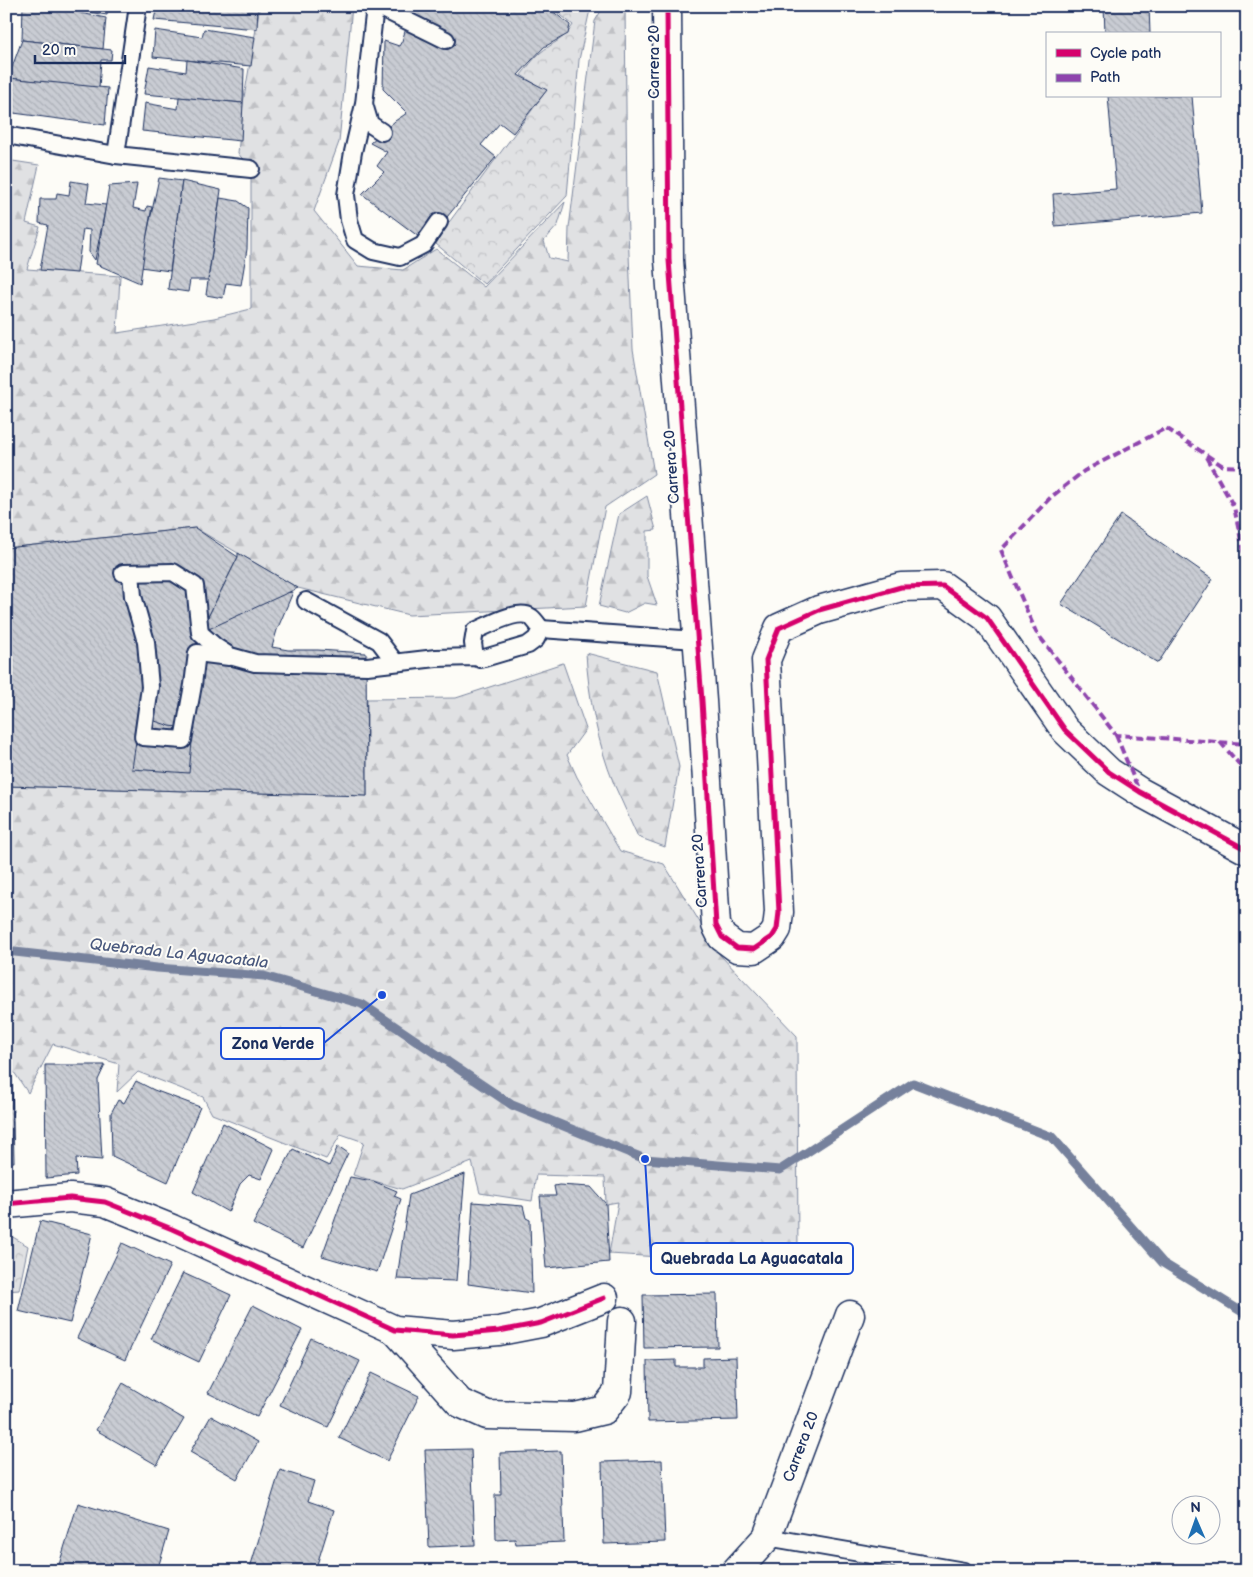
<svg xmlns="http://www.w3.org/2000/svg" width="1253" height="1577" viewBox="0 0 1253 1577" font-family="'Balsamiq Sans',sans-serif">
<style>
.forest{fill:url(#forest-firs);stroke:#7e88a0}
.park{fill:url(#park-crowns);stroke:#7e88a0}
.lines{fill:none;stroke-linecap:round;stroke-linejoin:round}
.stream{stroke:#76819c;stroke-width:9}
.building{fill:url(#building-back-hatch);stroke:#1b2f5e}
.lane-casing{stroke:#1b2f5e;stroke-width:20}
.street-casing{stroke:#1b2f5e;stroke-width:31}
.lane{stroke:#fdfcf7;stroke-width:16}
.street{stroke:#fdfcf7;stroke-width:28}
.quiet{stroke:#8e44ad;stroke-width:4;stroke-dasharray:8 4;stroke-linecap:butt}
.cycleway-casing{stroke:#fdfcf7;stroke-width:8}
.cycleway{stroke:#d6006c;stroke-width:5}
.labels{text-anchor:middle;dominant-baseline:central;stroke-width:4;stroke-linejoin:round;paint-order:stroke}
.street-label{font-size:15px;fill:#1b2f5e;stroke:#fdfcf7}
.water-label{font-size:16px;font-style:italic;fill:#49587d;stroke:#fdfcf7}
.leader{fill:none;stroke:#1d4ed8;stroke-width:2}
.callout-dot{fill:#1d4ed8;stroke:#fdfcf7;stroke-width:2}
.callout{fill:#fdfcf7;stroke:#1d4ed8;stroke-width:2}
.callout-label{font-size:16px;text-anchor:middle;font-weight:bold;fill:#1b2f5e}
</style>
<defs>
<pattern id="forest-firs" width="22" height="20" patternUnits="userSpaceOnUse" patternTransform="scale(1.25)"><rect width="22" height="20" fill="#e0e1e3"/><path d="M5 1l3.5 6h-7zM16 11l3.5 6h-7z" fill="#c0c1c5"/></pattern>
<pattern id="park-crowns" width="20" height="18" patternUnits="userSpaceOnUse" patternTransform="scale(1.25)"><rect width="20" height="18" fill="#e0e1e3"/><path d="M2 6a3 3 0 1 1 6 0M12 15a3 3 0 1 1 6 0" fill="none" stroke="#c0c1c5"/></pattern>
<pattern id="building-back-hatch" width="6" height="6" patternUnits="userSpaceOnUse" patternTransform="scale(1.25)"><rect width="6" height="6" fill="#c9ccd3"/><path d="M-1 5l2 2M0 0l6 6M5-1l2 2" fill="none" stroke="#acb0b8"/></pattern>
</defs>
<rect width="100%" height="100%" fill="#fdfcf7"/>
<filter id="ink" filterUnits="userSpaceOnUse"><feTurbulence type="fractalNoise" baseFrequency=".02" numOctaves="2"/><feDisplacementMap in="SourceGraphic" scale="10" xChannelSelector="R" yChannelSelector="G"/><feConvolveMatrix kernelMatrix="1 2 1 2 8 2 1 2 1" color-interpolation-filters="sRGB"/></filter>
<g filter="url(#ink)">
<!-- forest -->
<g class="forest">
<polygon points="260,6 352,6 339,142 314,211 358,266 403,270 436,249 484,287 565,202 558,225 544,241 549,258 568,262 569,228 595,21 604,6 625,6 627,207 633,349 654,474 605,507 586,606 409,615 298,588 195,528 6,548 6,160 39,165 26,223 40,227 27,269 120,276 117,333 214,318 251,309 251,170 238,153 243,103"/>
<polygon points="647,496 656,530 647,531 647,576 657,605 645,603 625,613 599,606 619,514"/>
<path d="M586 653 657 671 679 767 665 847 638 837C630 819 622 802 614 784 598 745 588 695 586 653Z"/>
<polygon points="563,663 586,729 567,755 577,777 620,851 664,864 720,955 797,1036 798,1265 609,1254 618,1202 606,1204 605,1177 536,1175 532,1201 480,1193 472,1162 402,1189 353,1175 364,1142 341,1134 326,1159 212,1114 203,1097 138,1072 117,1092 119,1064 53,1044 28,1093 10,1066 6,1068 6,786 367,796 367,699 456,698"/>
</g>
<!-- park -->
<g class="park">
<path d="M550 6H593L589 14 579 60 567 196 484 284 436 244 447 225 546 91 521 75C527 68 533 59 540 53 553 42 563 41 573 25Z"/>
<polygon points="6,1233 28,1246 19,1290 6,1291"/>
</g>
<g class="lines">
<!-- stream -->
<polyline class="stream" points="6,951 157,968 264,976 362,1004 512,1105 645,1159 780,1170 913,1083 1052,1137 1163,1263 1247,1315"/>
</g>
<!-- building -->
<g class="building">
<polygon points="23,6 44,6 106,18 103,49 22,40"/>
<polygon points="49,6 108,6 107,15"/>
<polygon points="157,6 258,6 257,29 154,20"/>
<polygon points="413,6 546,6 570,25 568,34 544,47 518,75 547,90 513,133 500,123 481,145 496,157 447,217 431,246 362,194 384,172 377,166 387,152 370,143 395,121 407,113 383,89 384,41 399,46 402,41"/>
<polygon points="1104,6 1149,6 1150,34 1105,34"/>
<polygon points="204,29 255,37 251,66 153,57 155,30 202,37"/>
<polygon points="22,40 112,50 111,60 101,60 99,88 8,78"/>
<polygon points="187,60 244,69 243,103 144,94 149,66 186,72"/>
<polygon points="8,78 108,88 105,125 6,112"/>
<polygon points="1108,96 1192,96 1202,213 1055,226 1053,194 1116,189"/>
<polygon points="179,97 243,103 241,141 142,131 145,103 178,109"/>
<polygon points="159,178 182,181 170,271 140,267"/>
<polygon points="71,181 89,184 86,203 106,205 95,260 89,252 90,230 83,229 77,273 40,270 48,225 39,223 40,199 56,199 57,193 69,195"/>
<polygon points="182,181 221,190 208,280 190,280 188,292 168,289"/>
<polygon points="137,184 133,208 146,211 147,206 152,207 147,234 140,283 96,264 109,186"/>
<polygon points="220,198 238,201 248,208 247,249 241,285 226,283 223,298 206,295"/>
<polygon points="1121,515 1213,579 1158,663 1061,604"/>
<polygon points="195,528 238,557 200,633 262,596 293,592 277,630 272,647 288,650 318,650 366,653 367,796 6,786 6,548"/>
<polygon points="238,553 298,588 200,633 238,557"/>
<polygon points="144,685 158,690 155,721 170,726 178,727 179,708 195,711 189,773 132,769"/>
<polygon points="45,1065 105,1065 98,1080 102,1160 76,1158 77,1175 46,1178"/>
<polygon points="6,1080 12,1080 14,1162 6,1162"/>
<polygon points="136,1081 154,1090 200,1107 168,1182 112,1156 111,1113 118,1100 124,1103"/>
<polygon points="223,1123 274,1149 261,1179 249,1175 240,1184 228,1212 193,1192"/>
<polygon points="338,1146 348,1153 303,1248 253,1224 293,1149 329,1166"/>
<polygon points="465,1174 456,1281 397,1279 409,1195"/>
<polygon points="350,1177 373,1181 397,1191 394,1196 401,1199 377,1272 322,1256"/>
<polygon points="559,1185 591,1187 606,1204 609,1262 546,1268 540,1196 556,1196 554,1186"/>
<polygon points="473,1202 523,1206 526,1218 530,1220 532,1293 468,1284"/>
<polygon points="40,1221 92,1234 70,1323 18,1311"/>
<polygon points="122,1243 170,1265 125,1360 77,1338"/>
<polygon points="183,1273 231,1295 199,1362 151,1339"/>
<polygon points="717,1294 718,1347 644,1348 643,1295"/>
<polygon points="253,1305 302,1330 257,1417 208,1393"/>
<polygon points="311,1338 360,1361 328,1427 280,1405"/>
<polygon points="736,1357 738,1420 648,1422 647,1361 676,1360 676,1367 703,1367 703,1358"/>
<polygon points="371,1373 419,1396 387,1461 339,1438"/>
<polygon points="123,1383 184,1419 157,1465 96,1430"/>
<polygon points="211,1416 258,1442 237,1479 190,1452"/>
<polygon points="471,1449 475,1545 429,1547 425,1450"/>
<polygon points="561,1451 564,1542 516,1544 515,1539 496,1540 495,1495 501,1495 500,1453"/>
<polygon points="662,1460 665,1542 604,1544 602,1462"/>
<polygon points="280,1470 314,1481 308,1501 334,1510 315,1571 249,1571"/>
<polygon points="78,1503 169,1531 157,1571 57,1571"/>
</g>
<g class="lines">
<defs>
<g id="lane">
<polyline points="375,6 364,104 353,152 346,195 349,220 355,240 373,251 400,257 423,245 439,222"/>
<polyline points="377,6 446,40"/>
<polyline points="364,104 370,124 382,132"/>
<polyline points="6,135 116,155 251,169"/>
<polyline points="116,155 138,6"/>
<polyline points="123,573 173,572 195,586 200,633 216,647 230,656 255,663 367,666 436,658 475,657 481,659 528,645 536,639 541,629"/>
<polyline points="131,573 133,596 146,642 150,687 143,737 183,740 193,685 197,653 229,657"/>
<polyline points="306,601 379,641 395,662"/>
<polyline points="541,629 696,640"/>
<path d="M475 657 473 643 475 631C487 626 518 608 531 617 535 620 538 625 541 629"/>
<polyline points="767,1537 964,1571"/>
</g>
<g id="street">
<polyline points="667,6 669,260 702,701 716,925 722,937 737,948 754,949 772,937 777,929 779,912 766,660 779,628 819,610 901,587 943,586 987,618 1065,730 1109,772 1140,792 1247,850"/>
<polyline points="6,1204 70,1198 105,1202 172,1229 395,1330 453,1335 499,1331 541,1323 604,1298"/>
<polyline points="395,1330 460,1403 487,1415 575,1417 604,1410 618,1392 622,1321"/>
<polyline points="736,1571 767,1537 850,1315"/>
</g>
</defs>
<!-- lane casing -->
<use href="#lane" class="lane-casing"/>
<!-- street casing -->
<use href="#street" class="street-casing"/>
<!-- lane -->
<use href="#lane" class="lane"/>
<!-- street -->
<use href="#street" class="street"/>
<!-- quiet -->
<g class="quiet">
<polyline points="1206,457 1234,507 1247,568"/>
<polyline points="1247,467 1223,466 1166,428 1084,471 1051,497 1001,550 1036,632 1116,735 1247,744"/>
<polyline points="1116,735 1139,791"/>
<polyline points="1220,742 1247,773"/>
</g>
<defs>
<g id="cycleway">
<polyline points="667,6 669,260 702,701 716,925 722,937 737,948 754,949 772,937 777,929 779,912 766,660 779,628 819,610 901,587 943,586 987,618 1065,730 1109,772 1140,792 1247,850"/>
<polyline points="6,1204 70,1198 105,1202 172,1229 395,1330 453,1335 499,1331 541,1323 604,1298"/>
</g>
</defs>
<!-- cycleway casing -->
<use href="#cycleway" class="cycleway-casing"/>
<!-- cycleway -->
<use href="#cycleway" class="cycleway"/>
</g>
</g>
<g class="labels">
<!-- street labels -->
<g class="street-label">
<text transform="translate(654 62) rotate(-90)">Carrera 20</text>
<text transform="translate(672 467) rotate(-94)">Carrera 20</text>
<text transform="translate(700 871) rotate(-94)">Carrera 20</text>
<text transform="translate(801 1447) rotate(-69)">Carrera 20</text>
</g>
<!-- water labels -->
<g class="water-label">
<text transform="translate(179 954) rotate(6)">Quebrada La Aguacatala</text>
</g>
</g>
<!-- callouts -->
<path class="leader" d="M382 995L324 1043M645 1159L651 1258"/>
<g class="callout-dot">
<circle cx="382" cy="995" r="5"/>
<circle cx="645" cy="1159" r="5"/>
</g>
<g class="callout">
<rect x="221" y="1028" width="103" height="31" rx="5"/>
<rect x="651" y="1243" width="202" height="31" rx="5"/>
</g>
<g class="callout-label">
<text x="273" y="1049">Zona Verde</text>
<text x="752" y="1264">Quebrada La Aguacatala</text>
</g>
<!-- margin -->
<rect width="1253" height="1577" fill="none" stroke="#fdfcf7" stroke-width="25"/>
<rect x="12" y="12" width="1228" height="1552" fill="none" stroke="#1b2f5e" stroke-width="2" filter="url(#ink)"/>
<!-- legend -->
<rect x="1046" y="32" width="175" height="65" fill="#fdfcf7" stroke="#a3aaba"/>
<rect x="1056" y="49" width="25" height="8" fill="#d6006c" stroke="#a3aaba"/>
<text x="1090" y="58" font-size="15" fill="#1b2f5e">Cycle path</text>
<rect x="1056" y="74" width="25" height="8" fill="#8e44ad" stroke="#a3aaba"/>
<text x="1090" y="82" font-size="15" fill="#1b2f5e">Path</text>
<!-- north arrow -->
<g transform="translate(1196 1520) rotate(358)"><circle r="24" fill="#fdfcf7" stroke="#a3aaba"/>
<path d="M0-4L9 19L0 12L-9 19Z" fill="#1f6fb2"/>
<text y="-8" font-size="14" font-weight="bold" text-anchor="middle" fill="#1b2f5e">N</text>
</g>
<!-- scale -->
<path d="M35 55v8h90v-8" fill="none" stroke="#1b2f5e" stroke-width="2.5"/>
<text x="42" y="55" font-size="15" fill="#1b2f5e" stroke="#fdfcf7" stroke-width="4" paint-order="stroke">20 m</text>
</svg>
